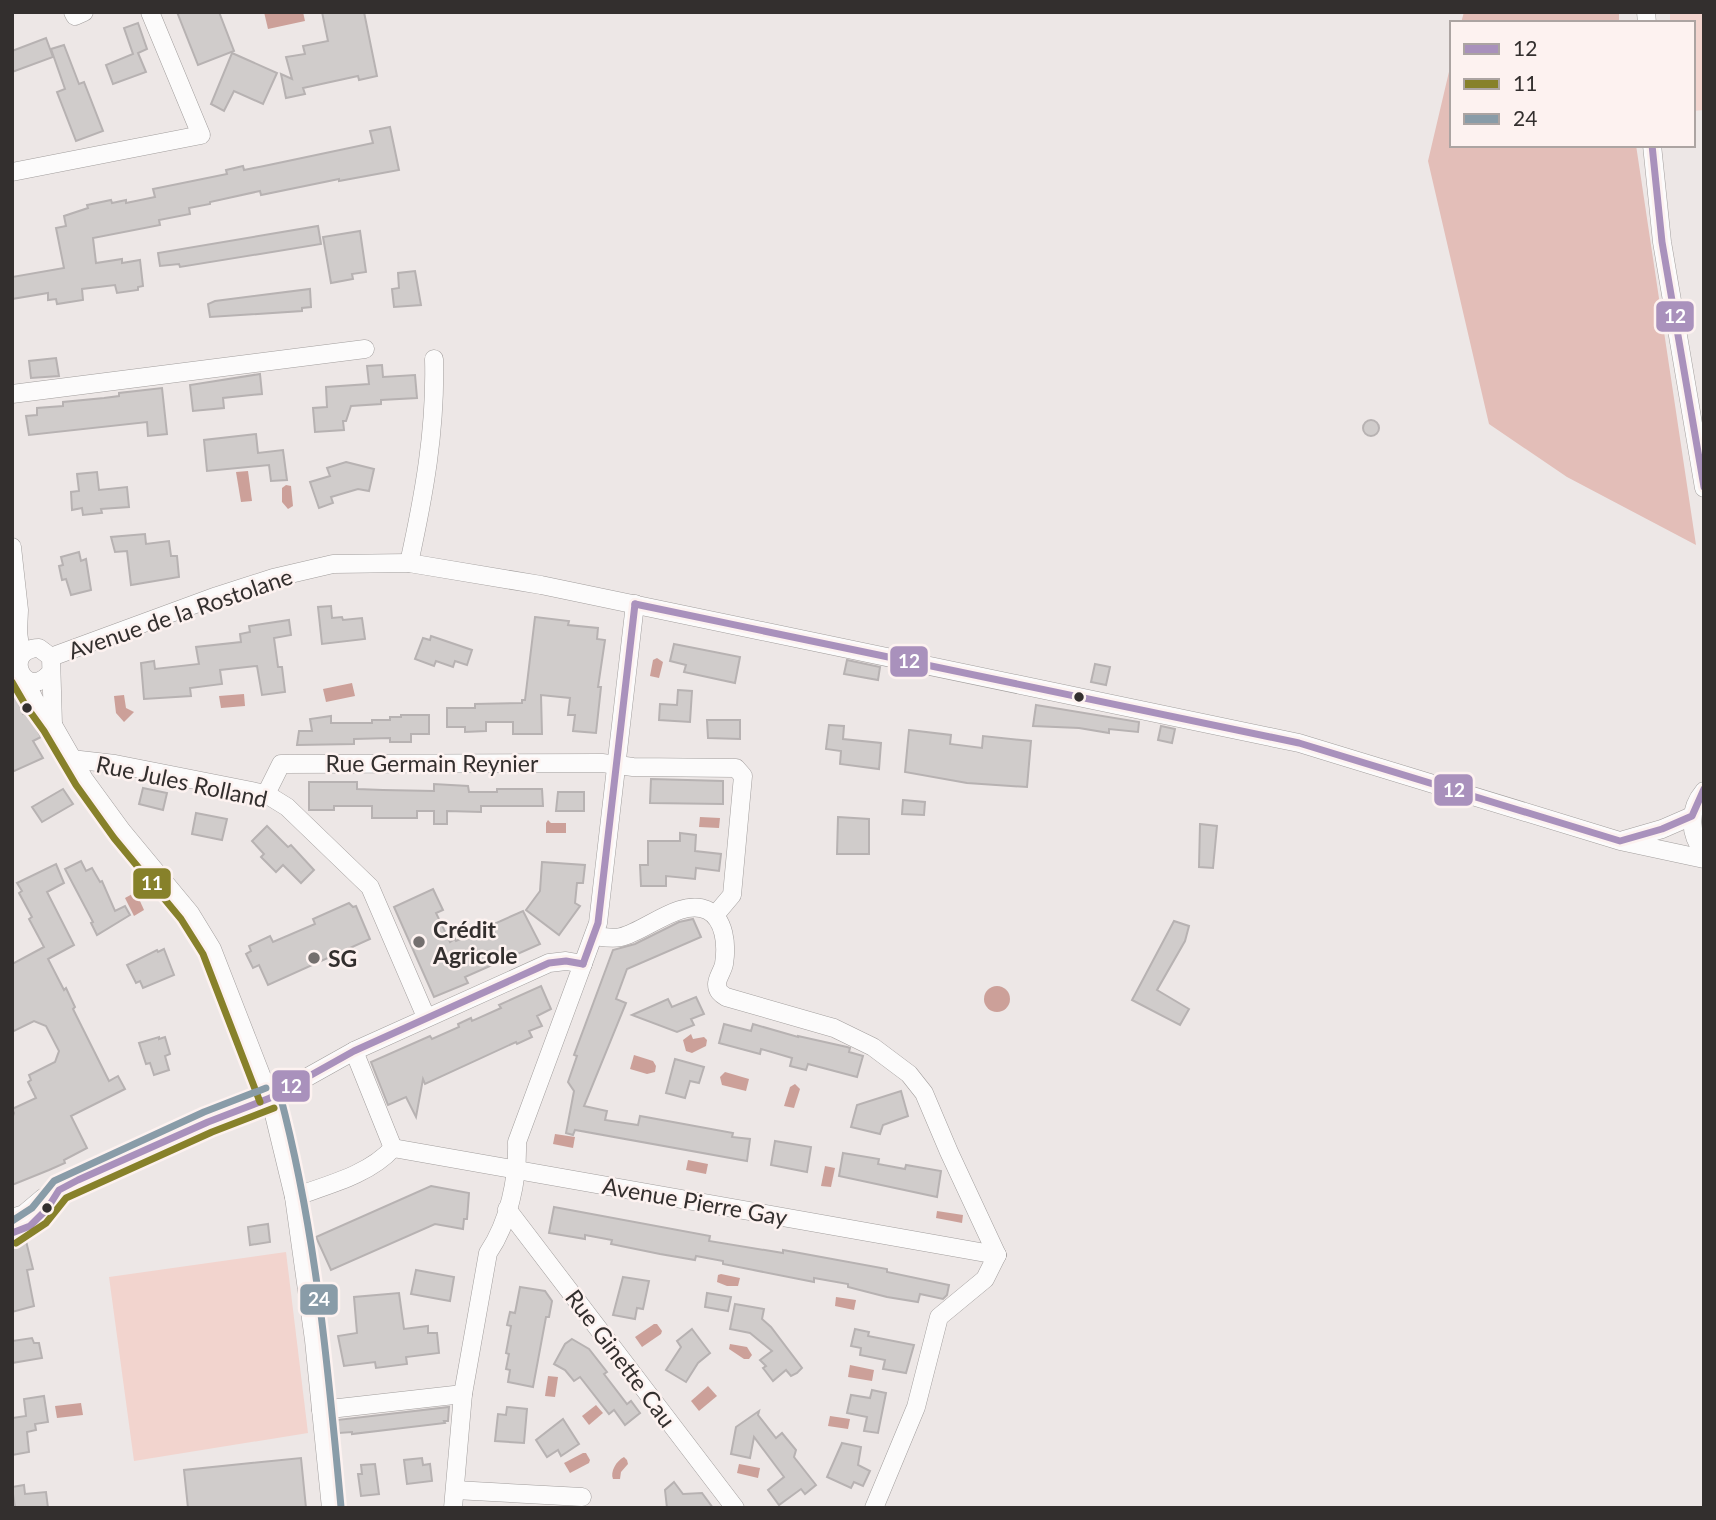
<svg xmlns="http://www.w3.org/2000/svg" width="1716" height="1520" viewBox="0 0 1716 1520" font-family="Lato,sans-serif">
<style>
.green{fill:#f2d4ce}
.forest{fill:#e3beb8}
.water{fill:#cca099}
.building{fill:#d0cccb;stroke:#b7b2b2;stroke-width:2}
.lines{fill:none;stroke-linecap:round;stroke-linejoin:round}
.minor-casing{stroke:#a29e9d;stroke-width:19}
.minor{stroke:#fcfbfb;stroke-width:18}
.bus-1-casing{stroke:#fdf2f0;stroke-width:12}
.bus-2-casing{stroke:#fdf2f0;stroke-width:12}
.bus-3-casing{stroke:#fdf2f0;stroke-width:12}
.bus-1{stroke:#a991bc;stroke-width:7}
.bus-2{stroke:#87812a;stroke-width:7}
.bus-3{stroke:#899ca8;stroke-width:7}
.bus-dot{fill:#332f2e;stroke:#fdf2f0;stroke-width:2.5}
.poi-dot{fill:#746f6e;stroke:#fdf2f0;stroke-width:2.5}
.labels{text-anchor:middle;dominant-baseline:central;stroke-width:5;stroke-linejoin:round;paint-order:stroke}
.street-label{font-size:23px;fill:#332f2e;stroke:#fdf2f0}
.poi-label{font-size:23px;font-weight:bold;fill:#332f2e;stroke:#fdf2f0;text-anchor:start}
.line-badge{stroke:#fdf2f0;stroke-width:2.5}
.badge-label{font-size:19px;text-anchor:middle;font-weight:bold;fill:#fff}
</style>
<rect width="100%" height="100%" fill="#ede7e6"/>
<!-- green -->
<g class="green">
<polygon points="1670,12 1704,12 1704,110 1693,111 1693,23 1670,23"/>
<polygon points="286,1252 308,1433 134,1461 109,1277"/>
</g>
<!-- forest -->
<g class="forest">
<polygon points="1464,12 1619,12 1619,23 1461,23"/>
<polygon points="1452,59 1452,145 1636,145 1696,545 1567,477 1489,424 1428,161"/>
</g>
<!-- water -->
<g class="water">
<polygon points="264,12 303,12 305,21 268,29"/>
<polygon points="248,471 252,501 241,502 236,472"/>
<polygon points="286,485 291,486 293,506 288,509 282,502 282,488"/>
<polygon points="657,658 663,662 659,678 650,676 653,660"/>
<polygon points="352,683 355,696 326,702 323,689"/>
<polygon points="244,694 245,706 221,708 219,696"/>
<polygon points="124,695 126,708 134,712 124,722 116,713 114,696"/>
<polygon points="700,817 720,818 719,828 699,827"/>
<polygon points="548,820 551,823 566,823 566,833 546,833 546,823"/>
<polygon points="136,892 144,910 134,916 125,898"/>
<circle cx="997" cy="999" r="13"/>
<polygon points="691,1034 693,1039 704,1037 707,1040 706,1046 692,1053 686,1051 683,1040"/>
<polygon points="634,1055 653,1061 656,1066 655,1072 647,1074 630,1069"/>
<polygon points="725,1072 749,1079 746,1091 722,1085 720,1077"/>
<polygon points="795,1084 800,1089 794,1108 784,1106 790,1087"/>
<polygon points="555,1134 575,1137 573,1148 553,1144"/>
<polygon points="688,1160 708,1164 706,1174 686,1170"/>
<polygon points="825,1166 835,1168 831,1187 821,1186"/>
<polygon points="937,1211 963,1215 962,1223 936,1218"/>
<polygon points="721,1274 740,1278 738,1286 727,1286 717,1282 718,1275"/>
<polygon points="836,1297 856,1300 854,1310 835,1306"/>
<polygon points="654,1324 657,1324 662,1331 661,1334 642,1347 635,1337"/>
<polygon points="730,1344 747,1347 752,1355 749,1359 744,1359 729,1349"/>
<polygon points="850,1365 874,1370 872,1381 848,1377"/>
<polygon points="548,1376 558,1377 555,1397 545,1396"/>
<polygon points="708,1386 717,1396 699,1411 691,1401"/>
<polygon points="81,1403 83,1415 57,1418 55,1406"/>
<polygon points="596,1405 603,1413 589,1425 582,1416"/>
<polygon points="830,1416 850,1419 848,1429 828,1426"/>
<polygon points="583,1453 586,1453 590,1460 589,1463 570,1473 564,1463"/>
<path d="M624 1457 627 1460 628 1464 621 1472 620 1479H613C610 1472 616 1461 624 1457Z"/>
<polygon points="739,1464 760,1468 758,1478 737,1473"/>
</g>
<!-- building -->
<g class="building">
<polygon points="177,12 219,12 234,51 198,65"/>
<polygon points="322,12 364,12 377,76 359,80 358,76 303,88 305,94 286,98 281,74 292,79 286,57 305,54 303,46 328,41"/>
<polygon points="138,23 147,49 138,53 146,72 113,84 106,65 133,54 124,28"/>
<polygon points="46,38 53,57 12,72 12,51"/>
<polygon points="64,45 79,84 84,82 103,131 76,141 57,92 65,89 51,49"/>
<polygon points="232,53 277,73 263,104 234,91 224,111 211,104"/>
<polygon points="390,127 399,170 339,181 339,179 261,195 260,191 210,202 210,204 189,208 190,214 159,220 160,225 93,238 96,263 122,259 122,263 140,260 143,286 138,287 138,290 117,293 115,285 82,289 83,300 57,304 56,299 48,300 48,293 12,299 12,277 64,268 56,228 66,226 64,216 88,208 87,205 111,200 112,203 126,200 126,203 155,197 153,189 227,174 226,170 243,166 244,170 264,166 373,143 370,131"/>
<polygon points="318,226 321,244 180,267 179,264 160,266 158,253"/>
<polygon points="360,231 366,272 352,274 353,279 331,283 323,237"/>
<polygon points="415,271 421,305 394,307 392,289 399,288 398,273"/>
<polygon points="310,289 311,307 302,308 302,311 210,317 208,304 215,301"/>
<polygon points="56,358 59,376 31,378 29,361"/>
<polygon points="382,365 383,377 415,375 417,398 381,400 381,404 351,406 346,421 343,421 344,430 315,432 313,408 327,407 326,387 369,384 367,366"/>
<polygon points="260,374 262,394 223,398 224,408 193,411 190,385"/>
<polygon points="162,388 167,434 148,436 147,422 29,435 26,416 37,415 37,408 63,406 63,402 104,398 119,396 119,393"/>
<circle cx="1371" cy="428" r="8"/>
<polygon points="256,434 258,453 283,450 287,480 271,481 269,465 207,471 204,440"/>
<polygon points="346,462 374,469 369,491 358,489 331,497 333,503 319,508 310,482 330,476 327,468"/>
<polygon points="97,472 99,490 127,487 129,507 101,509 102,513 83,515 82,508 72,510 71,492 79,491 77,474"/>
<polygon points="145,534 146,544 169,541 171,556 177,556 179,577 131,585 127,551 115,552 111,537"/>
<polygon points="79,552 81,561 86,559 91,590 71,595 66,579 62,580 59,566 63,565 61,557"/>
<polygon points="331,606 332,618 342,617 343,620 362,618 365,639 322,644 318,607"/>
<polygon points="535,617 569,621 568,625 598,628 597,639 605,640 598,687 601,687 596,733 573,731 575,715 568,715 570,698 541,695 542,734 513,734 513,722 486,722 486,731 465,732 465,727 447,727 447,708 475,708 475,704 522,703 522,700 525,700"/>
<polygon points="289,620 291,635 274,638 278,667 282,667 285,692 262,695 257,666 220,670 222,684 190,688 191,696 144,699 141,663 154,661 155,669 199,664 196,647 241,642 240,634 250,632 249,626"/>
<polygon points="431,636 472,650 467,665 455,661 453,667 436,661 434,666 415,659 423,638 430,640"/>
<polygon points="674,644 740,657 735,683 684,672 686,665 670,661"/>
<polygon points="847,660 880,667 878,680 844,674"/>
<polygon points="1095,664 1110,667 1106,685 1091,682"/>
<polygon points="678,690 692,691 690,722 659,720 660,704 677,705"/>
<polygon points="12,691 14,691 23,714 28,712 41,737 33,741 43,758 12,772"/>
<polygon points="1036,705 1139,722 1138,732 1109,729 1109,733 1079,728 1033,726"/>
<polygon points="401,715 429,715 429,734 411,734 411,742 390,742 390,738 354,739 354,744 297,745 299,731 312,731 310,719 331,716 331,723 372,723 372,720 390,720 390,717 401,717"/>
<polygon points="707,720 740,720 740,739 708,738"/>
<polygon points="829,725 844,726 843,739 881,743 879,769 840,764 841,751 826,749"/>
<polygon points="1161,726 1175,729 1172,743 1158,740"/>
<polygon points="909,730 951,735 950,744 982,748 983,736 1031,741 1027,787 967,783 905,772"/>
<polygon points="651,779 723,781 723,804 650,803"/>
<polygon points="309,782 357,782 357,789 383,790 434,791 434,784 468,786 469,792 497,792 497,789 542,789 543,806 481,806 481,812 447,811 447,824 434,824 434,811 417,811 417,818 372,818 372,806 334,806 334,810 309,810"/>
<polygon points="143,788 167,793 163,810 139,804"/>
<polygon points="63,789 73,804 42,822 32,807"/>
<polygon points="558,792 584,792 584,811 556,811"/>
<polygon points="903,800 925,802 924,815 902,814"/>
<polygon points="196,813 227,819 222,840 192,834"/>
<polygon points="838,817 869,819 869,854 837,854"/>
<polygon points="1200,824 1217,826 1213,868 1199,867"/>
<polygon points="267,826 288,847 291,845 314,870 301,883 283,865 276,872 261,857 264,854 252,841"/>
<polygon points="680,833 696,835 695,851 721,854 719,871 696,868 695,879 666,876 666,886 641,886 640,865 648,865 648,841 680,841"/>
<polygon points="81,861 86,871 92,868 100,882 102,881 115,911 125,906 130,915 97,935 91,923 93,922 65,869"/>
<polygon points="542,862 585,865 583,883 577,883 575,903 580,906 559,935 526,910 540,891"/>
<polygon points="56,864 64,883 47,892 74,945 48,959 64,990 66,988 75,1007 73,1009 109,1081 118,1076 125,1089 71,1116 87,1148 64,1160 65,1163 49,1170 12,1185 12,1119 14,1113 12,1109 36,1098 28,1082 31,1080 29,1075 55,1062 59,1051 46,1026 34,1021 12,1032 12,964 44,947 29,919 32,917 19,893 22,891 17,883"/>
<polygon points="433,889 443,910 436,913 450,942 455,939 456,941 523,911 540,944 465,977 468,983 434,997 394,907"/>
<polygon points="349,903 353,907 356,906 370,939 268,985 259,965 253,968 246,954 251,951 249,946 270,936 273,942 315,924 313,919"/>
<polygon points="693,919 701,937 627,969 616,999 626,1003 584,1106 607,1111 605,1120 638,1125 640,1116 733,1133 732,1137 750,1139 747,1161 575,1130 573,1135 566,1133 574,1091 568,1082 577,1056 574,1055 613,950 635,944 679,922"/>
<polygon points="1174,921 1189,926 1185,941 1157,990 1189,1009 1180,1025 1132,1000"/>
<polygon points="164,949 174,975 143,988 140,981 136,983 127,965 157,950 158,952"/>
<polygon points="541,986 551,1009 537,1016 542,1026 529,1031 532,1037 517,1044 516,1042 425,1084 423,1079 416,1117 406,1097 388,1105 371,1062 430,1036 432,1039 459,1027 458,1024 471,1018 472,1021 501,1008 499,1005"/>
<polygon points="696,997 704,1014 691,1019 694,1025 677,1032 632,1015 668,999 672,1007"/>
<polygon points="724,1024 751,1031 753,1024 798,1037 798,1036 847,1047 850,1048 849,1052 863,1056 857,1077 808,1064 806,1070 790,1066 792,1058 761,1049 760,1054 719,1043"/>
<polygon points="159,1037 159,1039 165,1037 170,1054 165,1056 169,1070 154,1075 150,1063 146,1064 139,1043"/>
<polygon points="675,1059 704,1067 699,1083 690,1081 685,1098 666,1093"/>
<polygon points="901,1091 908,1116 883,1125 880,1134 851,1127 857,1105"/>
<polygon points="775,1141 811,1147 807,1172 771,1165"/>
<polygon points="843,1153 879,1159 878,1164 905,1169 906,1165 941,1171 937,1197 839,1176"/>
<polygon points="431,1186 469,1193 467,1219 464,1219 463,1229 435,1224 331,1270 316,1237"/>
<polygon points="554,1207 710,1236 709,1241 783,1253 783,1250 887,1269 887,1272 949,1285 947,1295 943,1299 920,1294 918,1302 887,1297 848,1287 848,1284 814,1278 814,1282 723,1264 723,1261 696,1256 695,1260 660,1254 611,1244 612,1240 585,1235 585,1239 549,1233"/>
<polygon points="268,1224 270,1242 250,1245 248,1227"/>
<polygon points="26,1241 33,1269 27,1270 34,1306 12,1312 12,1244"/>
<polygon points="416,1270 454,1277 450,1301 411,1294"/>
<polygon points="623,1277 649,1281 643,1309 637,1308 635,1319 613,1315"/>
<polygon points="520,1287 545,1291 552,1301 549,1317 546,1317 533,1387 508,1382 510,1370 506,1369 509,1354 506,1353 511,1326 507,1325 510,1312 515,1313"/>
<polygon points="399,1293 404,1329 428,1326 428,1333 437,1333 439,1353 406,1357 407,1364 376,1368 375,1362 344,1366 338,1336 357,1333 354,1297"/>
<polygon points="707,1293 731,1297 728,1311 705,1307"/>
<polygon points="735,1304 764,1309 762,1319 771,1327 802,1368 797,1373 791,1376 786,1370 773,1381 763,1368 766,1366 760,1360 772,1351 750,1333 730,1329"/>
<polygon points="692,1329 710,1353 698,1363 686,1382 666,1370 681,1347 677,1341"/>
<polygon points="855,1329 869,1332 868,1336 914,1345 906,1373 883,1369 885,1360 860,1355 861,1348 851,1346"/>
<polygon points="32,1338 34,1343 39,1343 42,1358 12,1363 12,1341"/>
<polygon points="572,1339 589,1349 607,1372 604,1374 627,1404 631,1401 640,1413 625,1425 614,1410 609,1414 580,1377 574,1381 565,1370 554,1364 565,1344"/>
<polygon points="872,1390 886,1393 878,1433 864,1431 867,1417 847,1413 851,1395 870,1398"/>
<polygon points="44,1396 48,1422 35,1424 36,1430 27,1432 29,1452 12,1455 12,1418 26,1416 24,1399"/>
<polygon points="449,1407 448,1421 444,1421 445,1423 352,1434 352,1432 339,1433 337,1420"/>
<polygon points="507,1407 527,1409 524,1443 495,1441 498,1414 506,1415"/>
<polygon points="759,1411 758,1415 776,1438 782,1433 796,1450 794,1457 816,1485 805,1494 801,1489 779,1505 768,1490 784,1477 754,1437 750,1458 731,1454 736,1427"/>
<polygon points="563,1419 579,1444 561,1456 558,1450 547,1457 536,1440"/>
<polygon points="842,1443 861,1447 858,1465 870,1471 863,1486 854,1482 851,1488 827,1477"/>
<polygon points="301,1458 306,1508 188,1508 184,1470"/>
<polygon points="422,1458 423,1465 430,1464 432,1481 407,1484 404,1460"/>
<polygon points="375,1464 379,1494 361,1496 358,1474 362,1474 361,1465"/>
<polygon points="674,1482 683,1494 702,1493 713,1508 667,1508 665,1490"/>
<polygon points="24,1485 25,1494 46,1492 48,1508 15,1508 12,1487"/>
</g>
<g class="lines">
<defs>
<g id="minor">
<polyline points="73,12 75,16 84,12"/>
<polyline points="1646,12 1647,23"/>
<polyline points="1652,145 1662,242 1704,488"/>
<polyline points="12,172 201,135 150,12"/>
<polyline points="12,394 365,349"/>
<polyline points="12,547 19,610 18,632 21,654"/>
<path d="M409 563C424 495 436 429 434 359"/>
<polyline points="51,657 217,596 273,578 333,564 409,563 541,585 1299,743 1620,841 1704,859"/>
<path d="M51 672C25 704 0 649 39 648L51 657 53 725"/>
<polyline points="25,680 35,701 53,725 84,779 122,831 190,913 212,949 270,1098 294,1197 314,1340 331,1508"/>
<polyline points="71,759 115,764 266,794 287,807 370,887 426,1017"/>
<path d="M1704 791C1688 810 1689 834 1704 853"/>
<polyline points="266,794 281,764 602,763 633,767 736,768 743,776 732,895 716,914"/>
<polyline points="1624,840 1662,829 1692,816"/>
<path d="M594 936C602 937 612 939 621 937 646 931 681 898 707 910 725 919 727 945 724 964 723 970 717 978 717 984 717 991 721 994 726 997L834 1028 873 1047 909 1074 924 1093 949 1152 997 1255"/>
<polyline points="354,1051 393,1148"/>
<polyline points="393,1148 997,1255"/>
<path d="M294 1197C327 1185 369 1175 393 1148"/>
<polyline points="507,1209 735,1508"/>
<polyline points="12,1218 24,1214 43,1198 78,1180 208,1122 270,1098 354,1051 549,963 566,961 583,964"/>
<polyline points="12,1233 30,1226 52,1202"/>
<polyline points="321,1410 463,1394"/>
<polyline points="455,1490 582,1497"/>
<path d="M453 1508 463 1394 488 1253C509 1222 518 1179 517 1142L598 923 635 604"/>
<polyline points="874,1508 916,1407 939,1317 985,1279 997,1255"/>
</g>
</defs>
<!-- minor casing -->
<use href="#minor" class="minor-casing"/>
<!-- minor -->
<use href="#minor" class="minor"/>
<defs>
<g id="bus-1">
<polyline points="1652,145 1662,242 1704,487"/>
<polyline points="635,604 1299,743 1620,841 1662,829 1692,816 1704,789"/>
<polyline points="583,964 598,923 635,604"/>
<polyline points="12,1233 30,1226 47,1209 59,1190 78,1180 208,1122 270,1098 354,1051 549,963 566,961 583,964"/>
</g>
<g id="bus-2">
<polyline points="12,682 26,706 44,731 76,785 114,838 181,919 203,954 260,1102"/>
<polyline points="16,1243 46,1223 66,1198 212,1132 274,1108"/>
</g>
<g id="bus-3">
<path d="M280 1095C316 1231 328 1368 341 1507"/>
<polyline points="12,1221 32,1208 54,1181 204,1112 266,1088"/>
</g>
</defs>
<!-- bus-1 casing -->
<use href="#bus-1" class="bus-1-casing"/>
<!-- bus-2 casing -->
<use href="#bus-2" class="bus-2-casing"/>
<!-- bus-3 casing -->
<use href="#bus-3" class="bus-3-casing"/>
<!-- bus-1 -->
<use href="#bus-1" class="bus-1"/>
<!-- bus-2 -->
<use href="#bus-2" class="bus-2"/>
<!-- bus-3 -->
<use href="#bus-3" class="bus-3"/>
</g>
<!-- markers -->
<g class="bus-dot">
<circle cx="1079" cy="697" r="6"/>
<circle cx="27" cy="708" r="6"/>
<circle cx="47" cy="1208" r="6"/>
</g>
<g class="poi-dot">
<circle cx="419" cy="942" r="7"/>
<circle cx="314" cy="958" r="7"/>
</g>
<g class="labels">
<!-- street labels -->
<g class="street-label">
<text transform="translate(180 613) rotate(-19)">Avenue de la Rostolane</text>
<text x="432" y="763">Rue Germain Reynier</text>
<text transform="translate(182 781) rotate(12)">Rue Jules Rolland</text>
<text transform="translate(695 1201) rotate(10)">Avenue Pierre Gay</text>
<text transform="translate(621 1358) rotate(53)">Rue Ginette Cau</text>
</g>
<!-- poi labels -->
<g class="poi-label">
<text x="433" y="929">Crédit<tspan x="433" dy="26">Agricole</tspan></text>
<text x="328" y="958">SG</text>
</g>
</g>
<g class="line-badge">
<rect x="1655" y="300" width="40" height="33" rx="7" fill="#a991bc"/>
<rect x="889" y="645" width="40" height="33" rx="7" fill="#a991bc"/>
<rect x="1433" y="773" width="41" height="34" rx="7" fill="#a991bc"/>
<rect x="132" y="867" width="40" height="33" rx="7" fill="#87812a"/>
<rect x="271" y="1069" width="40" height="34" rx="7" fill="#a991bc"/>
<rect x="299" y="1283" width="40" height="33" rx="7" fill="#899ca8"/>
</g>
<g class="badge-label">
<text x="1675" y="323">12</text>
<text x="909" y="668">12</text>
<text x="1454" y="797">12</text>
<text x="152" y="890">11</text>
<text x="291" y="1093">12</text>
<text x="319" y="1306">24</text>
</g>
<!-- border -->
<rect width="1716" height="1520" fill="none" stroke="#332f2e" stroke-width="28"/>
<!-- legend -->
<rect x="1450" y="21" width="245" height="126" fill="#fdf2f0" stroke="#aca4a2" stroke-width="2"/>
<rect x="1464" y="44" width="35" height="10" fill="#a991bc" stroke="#aca4a2" stroke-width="2"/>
<text x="1513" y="56" font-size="21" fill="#332f2e">12</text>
<rect x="1464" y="79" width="35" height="10" fill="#87812a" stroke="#aca4a2" stroke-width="2"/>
<text x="1513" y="91" font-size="21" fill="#332f2e">11</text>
<rect x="1464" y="114" width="35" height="10" fill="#899ca8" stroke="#aca4a2" stroke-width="2"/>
<text x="1513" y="126" font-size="21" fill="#332f2e">24</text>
</svg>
